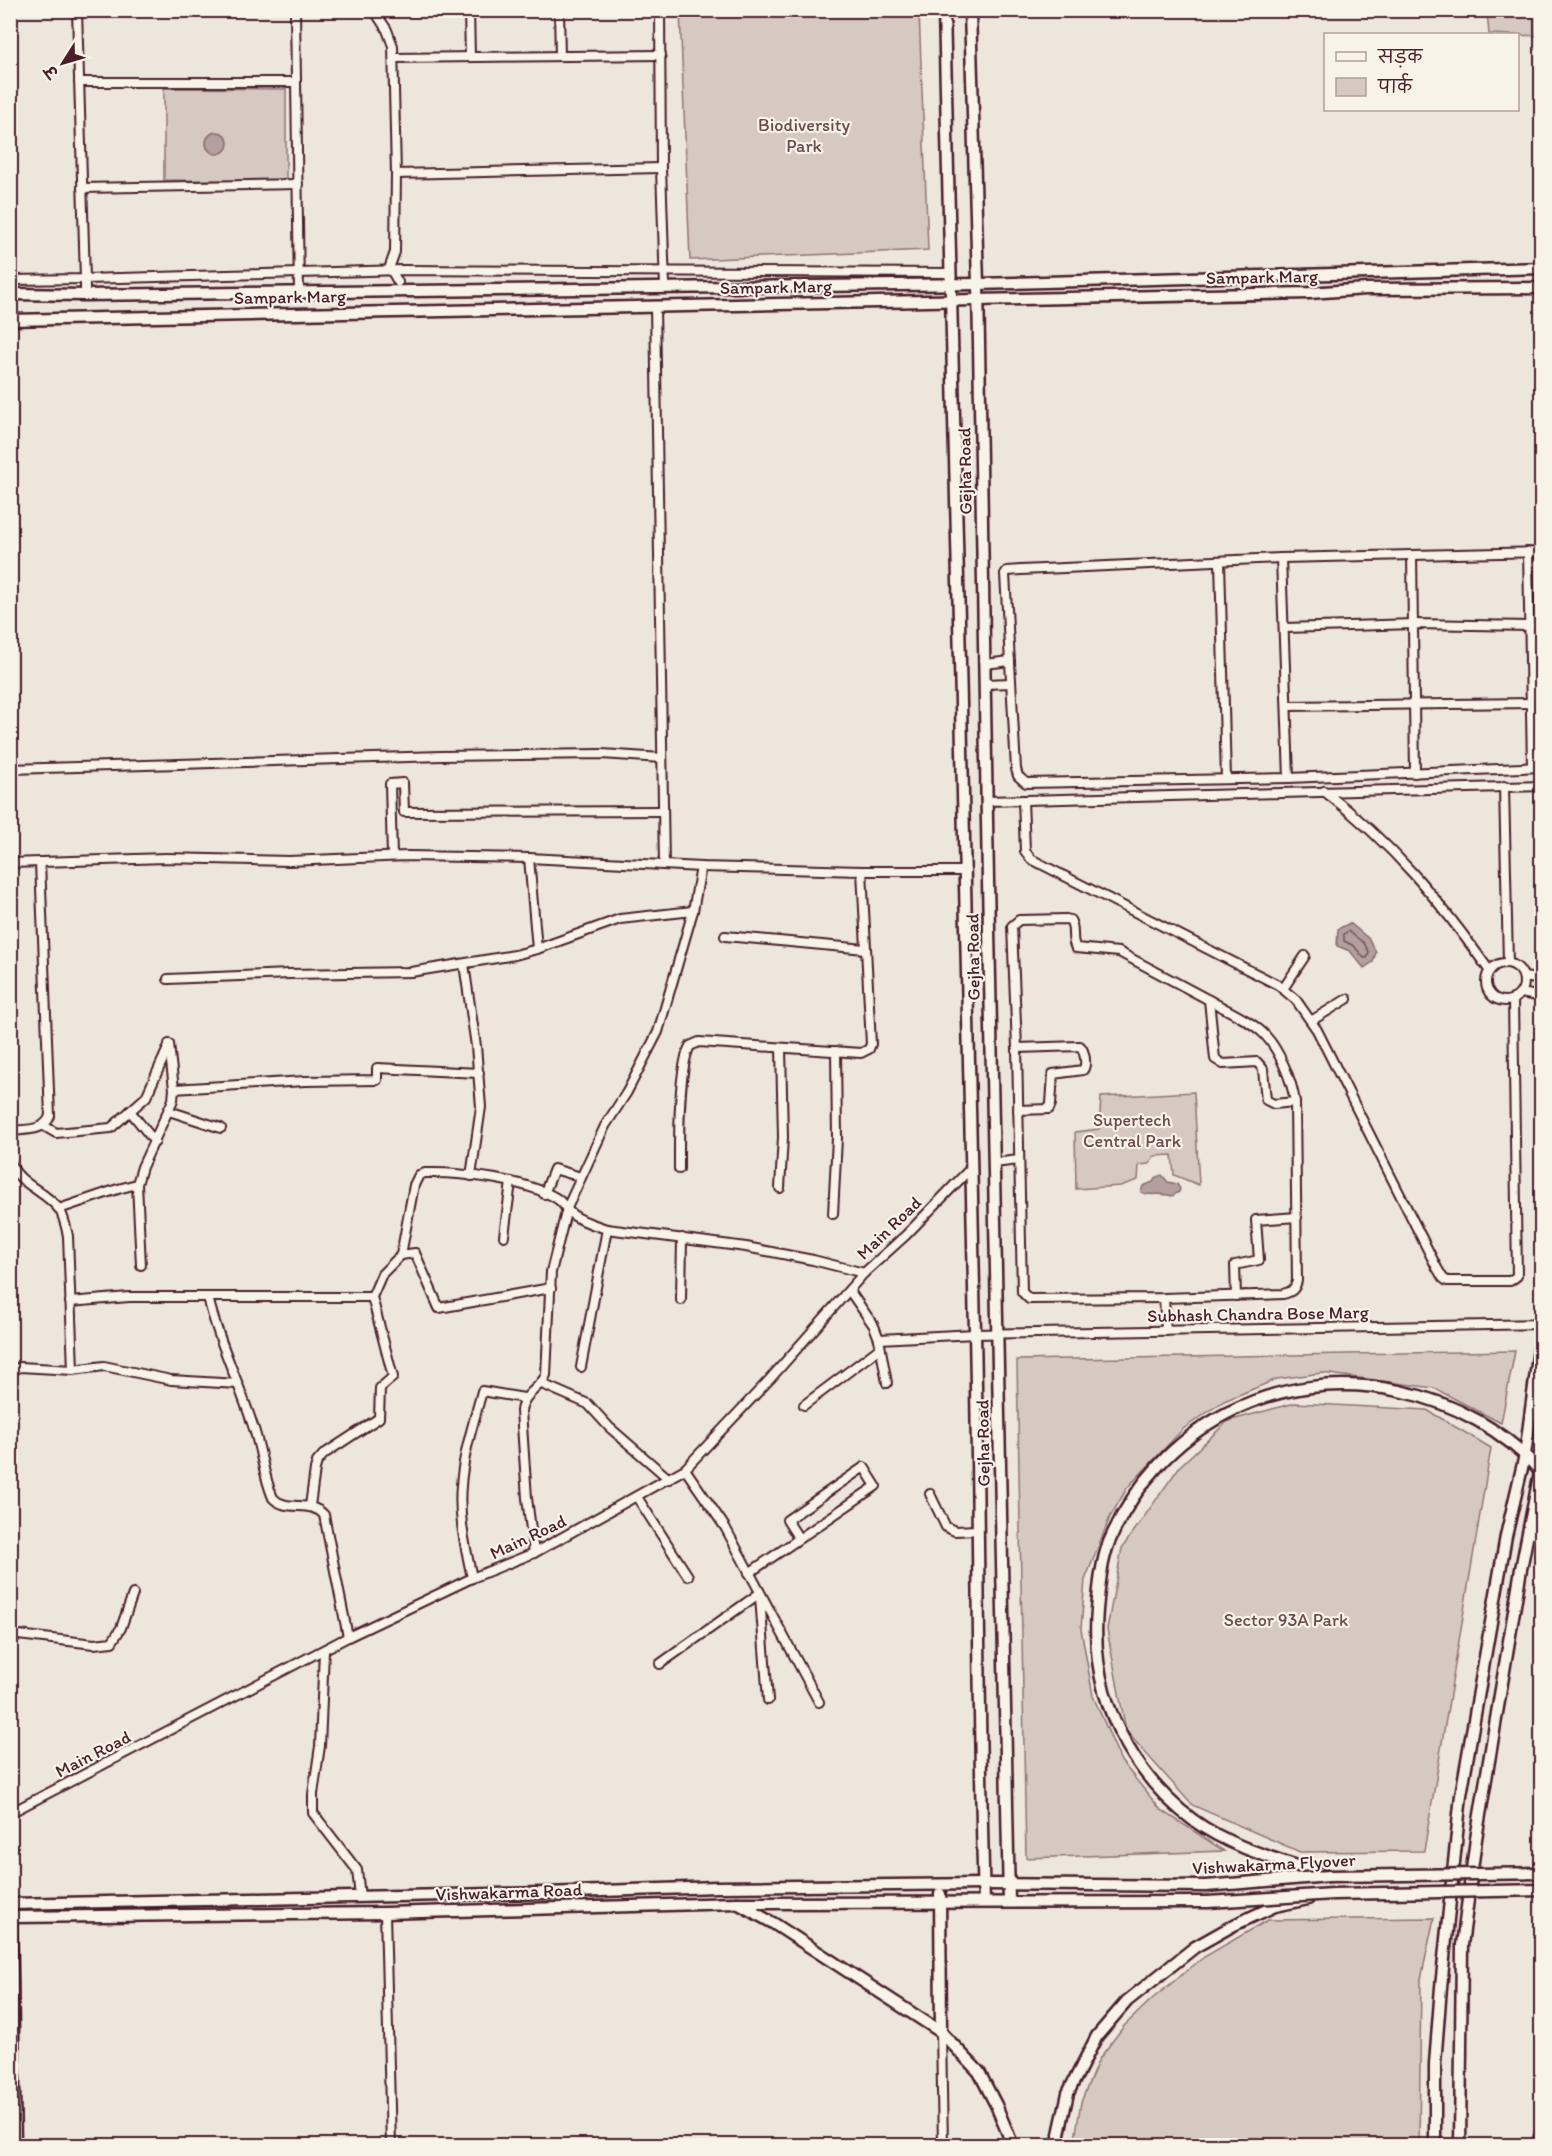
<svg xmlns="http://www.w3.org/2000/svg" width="1552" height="2156" viewBox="0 0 1552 2156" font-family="Itim,'Playpen Sans Deva',sans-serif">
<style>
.green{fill:#d5c9c2;stroke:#907476;stroke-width:1.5}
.water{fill:#b39f9d;stroke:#896c6f;stroke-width:1.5}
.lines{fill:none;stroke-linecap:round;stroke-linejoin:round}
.shore{stroke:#745259;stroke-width:1.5}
.street-casing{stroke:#4a1f2b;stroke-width:12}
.secondary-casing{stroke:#4a1f2b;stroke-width:15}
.street{stroke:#f7f3e8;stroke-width:8}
.secondary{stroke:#f7f3e8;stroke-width:10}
.secondary-bridge-casing{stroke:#4a1f2b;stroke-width:15;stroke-linecap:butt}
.secondary-bridge{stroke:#f7f3e8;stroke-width:10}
.labels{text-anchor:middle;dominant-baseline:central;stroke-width:4.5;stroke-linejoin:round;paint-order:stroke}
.park-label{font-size:18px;fill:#6d4a51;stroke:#f7f3e8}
.street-label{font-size:18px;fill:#4a1f2b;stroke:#f7f3e8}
</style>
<rect width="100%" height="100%" fill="#ece6dd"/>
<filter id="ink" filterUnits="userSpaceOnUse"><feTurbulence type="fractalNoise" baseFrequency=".0167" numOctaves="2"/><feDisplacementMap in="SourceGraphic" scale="12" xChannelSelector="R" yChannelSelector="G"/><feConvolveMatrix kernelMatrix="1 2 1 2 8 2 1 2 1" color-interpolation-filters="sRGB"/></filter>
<g filter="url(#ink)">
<!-- green -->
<g class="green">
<polygon points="680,11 919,11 928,250 690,260"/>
<polygon points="1487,11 1541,11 1541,36 1489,34"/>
<polygon points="164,88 286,89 286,181 164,180"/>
<polygon points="1194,1092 1199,1185 1174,1175 1172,1155 1154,1156 1149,1164 1139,1165 1138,1180 1120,1186 1076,1189 1075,1132 1099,1129 1101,1097"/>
<polygon points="1515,1351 1501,1423 1434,1388 1322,1373 1277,1379 1224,1401 1183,1429 1127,1488 1110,1517 1085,1580 1081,1629 1093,1696 1121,1761 1160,1809 1224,1851 1026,1858 1017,1360"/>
<polygon points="1295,1403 1427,1410 1491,1448 1424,1851 1300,1852 1192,1805 1126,1731 1107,1629 1122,1548 1180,1466 1228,1421"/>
<polygon points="1434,1918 1421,1979 1419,2145 1074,2145 1081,2102 1099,2059 1124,2026 1152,1999 1204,1957 1268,1920"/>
</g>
<!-- water -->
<g class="water">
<circle cx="217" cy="143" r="11"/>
<polygon points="1350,923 1369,939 1376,952 1373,962 1364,968 1350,951 1337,946 1338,929"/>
<path d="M1162 1175 1168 1182 1177 1184 1180 1189 1179 1192 1172 1196C1161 1192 1147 1197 1141 1192L1143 1186 1153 1182 1156 1177Z"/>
</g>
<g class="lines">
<!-- shore -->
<polygon class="shore" points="1348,931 1364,943 1369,952 1367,958 1364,958 1354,946 1344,941 1344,934"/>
<defs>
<g id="street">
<polyline points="295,10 299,292"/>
<polyline points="374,10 387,30 393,46 396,174 395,252 390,266 391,270 398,282"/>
<polyline points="469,10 470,57"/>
<polyline points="559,10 560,56"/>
<polyline points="660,10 661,168 665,287"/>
<polyline points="394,58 661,55"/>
<polyline points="79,82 296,82"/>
<polyline points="396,174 661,168"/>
<polyline points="82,188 298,184"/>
<polyline points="10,280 85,279 77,10"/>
<polyline points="85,295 85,279 402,270 951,273"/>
<polyline points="655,306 664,865"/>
<polyline points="1528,552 1532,767"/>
<polyline points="1542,552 1281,558 1021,570 1007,571 1005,574 1016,769 1018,776 1026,783 1289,778 1542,767"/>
<polyline points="1412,555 1415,773"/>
<polyline points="1281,558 1289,778"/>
<polyline points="1220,562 1226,779"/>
<polyline points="1285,628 1414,624 1530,626"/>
<polyline points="985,664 1010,661"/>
<polyline points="985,684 1011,683"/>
<polyline points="1287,706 1532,703"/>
<polyline points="10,769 442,756 602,754 662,758"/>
<polyline points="1504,786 1508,963"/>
<path d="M1324 791C1393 844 1439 900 1489 970"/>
<polyline points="1023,800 1025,851 1031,859 1278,985 1296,1000 1317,1030 1437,1268 1443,1278 1447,1281 1510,1281 1517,1276 1513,999"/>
<polyline points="987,801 1542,786"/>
<polyline points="392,856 390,784 403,783 404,812 663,811"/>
<polyline points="529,858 537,949"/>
<polyline points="10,863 166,858 289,861 407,856 529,858 701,867 862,871 966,871"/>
<path d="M1066 919 1070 920C1076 928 1070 939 1076 948L1119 952 1209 1000 1215 1059 1223 1064 1257 1062 1263 1069 1266 1100 1274 1104 1295 1102 1297 1281C1295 1290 1291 1292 1283 1294L1164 1298 1029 1299 1022 1292 1017 1048 1012 926 1019 920Z"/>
<polyline points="725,936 865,949"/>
<circle cx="1505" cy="982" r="19"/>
<polyline points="464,964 476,1046 481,1107 471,1176"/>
<polyline points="1524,977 1542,980"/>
<polyline points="168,979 289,974 411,972 515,955 537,949 620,919 693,911"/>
<polyline points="1283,989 1305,956"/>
<polyline points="1521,993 1542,997"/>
<path d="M1209 1000C1226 1010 1252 1021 1265 1035 1280 1051 1292 1081 1295 1102"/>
<polyline points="1311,1021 1347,999"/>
<path d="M1017 1048 1080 1046C1085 1051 1087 1065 1083 1070L1053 1074 1051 1104 1049 1109 1018 1110"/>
<polyline points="174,1089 305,1081 377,1080 377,1068 479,1073"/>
<polyline points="130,1111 155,1142"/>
<polyline points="169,1111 221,1128"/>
<polyline points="44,1126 56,1133 111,1128 146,1097 169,1046"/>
<path d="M10 1131C25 1129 44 1132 50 1116L40 862"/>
<path d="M10 1162C18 1184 44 1190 59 1209 64 1216 66 1227 68 1236L73 1370"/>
<polyline points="994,1163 1019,1160"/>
<path d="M679 1169C679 1141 678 1068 690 1046L699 1042 861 1053 869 1049 871 1044 862 871"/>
<polyline points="780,1188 783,1137 781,1048"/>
<polyline points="544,1194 554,1169 581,1177"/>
<polyline points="59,1209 118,1189 137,1184"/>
<polyline points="833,1214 837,1138 836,1051"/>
<polyline points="504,1236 511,1182"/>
<polyline points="401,1255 415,1253 439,1308 551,1288"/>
<polyline points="141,1265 137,1184 142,1167 173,1100 174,1089 169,1044"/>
<polyline points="849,1290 874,1326 879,1339 887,1383"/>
<polyline points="1236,1296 1235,1265 1259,1260 1256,1220 1297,1217"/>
<path d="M208 1297C218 1341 238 1380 252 1423 261 1447 263 1475 273 1498 287 1513 310 1499 324 1515L348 1637"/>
<polyline points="1164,1298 1166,1331"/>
<polyline points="681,1300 682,1238"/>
<polyline points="70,1302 129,1297 372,1297"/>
<polyline points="879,1339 975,1334 1542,1324"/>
<polyline points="581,1367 607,1229"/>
<polyline points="10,1372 20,1367 73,1370 104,1366 171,1380 238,1384"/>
<polyline points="542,1384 588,1404 609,1427 669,1479"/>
<polyline points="804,1405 880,1348"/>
<polyline points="685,1469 725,1527 819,1702"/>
<polyline points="930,1494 946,1527 955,1531 977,1530"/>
<polyline points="637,1497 688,1576"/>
<path d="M310 1506 315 1469 317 1462 324 1454 379 1418 380 1388 393 1377 372 1297 382 1274 401 1255 414 1185 419 1175 425 1173C461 1172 525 1180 556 1198 563 1202 566 1210 573 1215 583 1222 595 1225 607 1229L746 1247 813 1260 864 1273"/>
<path d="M534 1553 527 1498 521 1411C523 1393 539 1390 546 1375L551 1272 567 1208 605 1126 627 1092 658 1032 693 911 701 867"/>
<polyline points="749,1573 876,1486 864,1467 787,1520 799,1539"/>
<path d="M472 1578C466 1549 458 1517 461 1486 463 1454 474 1422 482 1391L524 1398"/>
<polyline points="760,1597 768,1700"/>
<polyline points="10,1634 94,1644 112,1642 121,1628 133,1594"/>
<polyline points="324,1651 320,1746 313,1794 313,1813 357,1870 360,1897"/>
<polyline points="660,1664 760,1593"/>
<polyline points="10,1813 348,1637 472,1578 534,1553 685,1469 770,1379 864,1273 906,1235 970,1169"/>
<polyline points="385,1913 391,2146"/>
<polyline points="941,2032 943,2146"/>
</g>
<g id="secondary">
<path d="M944 10C955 451 966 891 975 1332 979 1522 978 1712 984 1902"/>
<polyline points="970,10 978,284 988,881 1009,1902"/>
<polyline points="10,294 85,295 978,284 1542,268"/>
<polyline points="10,320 1309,293 1366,289 1542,288"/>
<path d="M1329 1876C1284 1861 1232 1849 1193 1820 1167 1801 1144 1774 1128 1747 1103 1705 1093 1659 1097 1610 1099 1588 1101 1563 1109 1542 1159 1426 1276 1365 1399 1391 1453 1402 1506 1431 1542 1473"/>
<polyline points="940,1894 941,2032"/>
<polyline points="737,1903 773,1923 941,2032 979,2072 996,2105 1013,2146"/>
<polyline points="10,1904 545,1893 717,1887 984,1884 1206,1886"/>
<polyline points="10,1917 385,1913 737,1903 1208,1902"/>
<polyline points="11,1917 15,2146"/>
<polyline points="1059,2146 1059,2134 1068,2093 1097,2036 1127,2001 1195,1947 1234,1925 1275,1906 1308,1899"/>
<polyline points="1435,2146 1435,2064 1441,1987 1461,1795 1506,1536 1525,1455 1542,1326"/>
<polyline points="1460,2146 1462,1945 1476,1839 1521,1569 1542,1461"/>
<polyline points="1537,2146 1542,2131"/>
</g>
</defs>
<!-- street casing -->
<use href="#street" class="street-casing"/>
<!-- secondary casing -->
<use href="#secondary" class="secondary-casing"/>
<!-- street -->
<use href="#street" class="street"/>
<!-- secondary -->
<use href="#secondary" class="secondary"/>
<defs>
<g id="secondary-bridge">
<polyline points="1206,1886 1329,1876 1542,1873"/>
<polyline points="1208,1902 1333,1894 1542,1890"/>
</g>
</defs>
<!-- secondary-bridge casing -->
<use href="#secondary-bridge" class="secondary-bridge-casing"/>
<!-- secondary-bridge -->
<use href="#secondary-bridge" class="secondary-bridge"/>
</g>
</g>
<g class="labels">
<!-- park labels -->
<g class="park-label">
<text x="804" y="125">Biodiversity<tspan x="804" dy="21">Park</tspan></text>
<text x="1132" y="1120">Supertech<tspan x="1132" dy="21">Central Park</tspan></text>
<text x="1286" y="1620">Sector 93A Park</text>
</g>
<!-- street labels -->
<g class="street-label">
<text transform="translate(1262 277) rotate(-1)">Sampark Marg</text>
<text transform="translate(776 287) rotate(-1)">Sampark Marg</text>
<text transform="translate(290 297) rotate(-1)">Sampark Marg</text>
<text transform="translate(965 471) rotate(-91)">Gejha Road</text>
<text transform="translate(973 957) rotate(-91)">Gejha Road</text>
<text transform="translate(889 1228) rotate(-44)">Main Road</text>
<text transform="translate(1258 1314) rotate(-1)">Subhash Chandra Bose Marg</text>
<text transform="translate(983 1443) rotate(-91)">Gejha Road</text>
<text transform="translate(528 1537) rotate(-25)">Main Road</text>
<text transform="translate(93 1754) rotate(-27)">Main Road</text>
<text transform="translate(1274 1864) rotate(-3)">Vishwakarma Flyover</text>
<text transform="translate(509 1892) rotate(-2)">Vishwakarma Road</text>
</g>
</g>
<!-- margin -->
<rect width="1552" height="2156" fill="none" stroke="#f7f3e8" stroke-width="36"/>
<rect x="18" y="18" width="1516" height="2120" fill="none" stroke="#4a1f2b" stroke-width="2" filter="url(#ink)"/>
<!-- legend -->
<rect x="1324" y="33" width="195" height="78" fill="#f7f3e8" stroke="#b29e9c" stroke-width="1.5"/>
<rect x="1336" y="52" width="30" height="9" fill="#f7f3e8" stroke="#b29e9c" stroke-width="1.5"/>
<text x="1378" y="63" font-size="18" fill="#4a1f2b">सड़क</text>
<rect x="1336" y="78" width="30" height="18" fill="#d5c9c2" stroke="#b29e9c" stroke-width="1.5"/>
<text x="1378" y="93" font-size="18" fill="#4a1f2b">पार्क</text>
<!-- north arrow -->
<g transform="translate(63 63) rotate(233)" stroke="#f7f3e8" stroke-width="4.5" paint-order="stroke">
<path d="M0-4.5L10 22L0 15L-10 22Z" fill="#4a1f2b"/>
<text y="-9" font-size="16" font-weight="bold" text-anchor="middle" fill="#4a1f2b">उ</text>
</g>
</svg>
